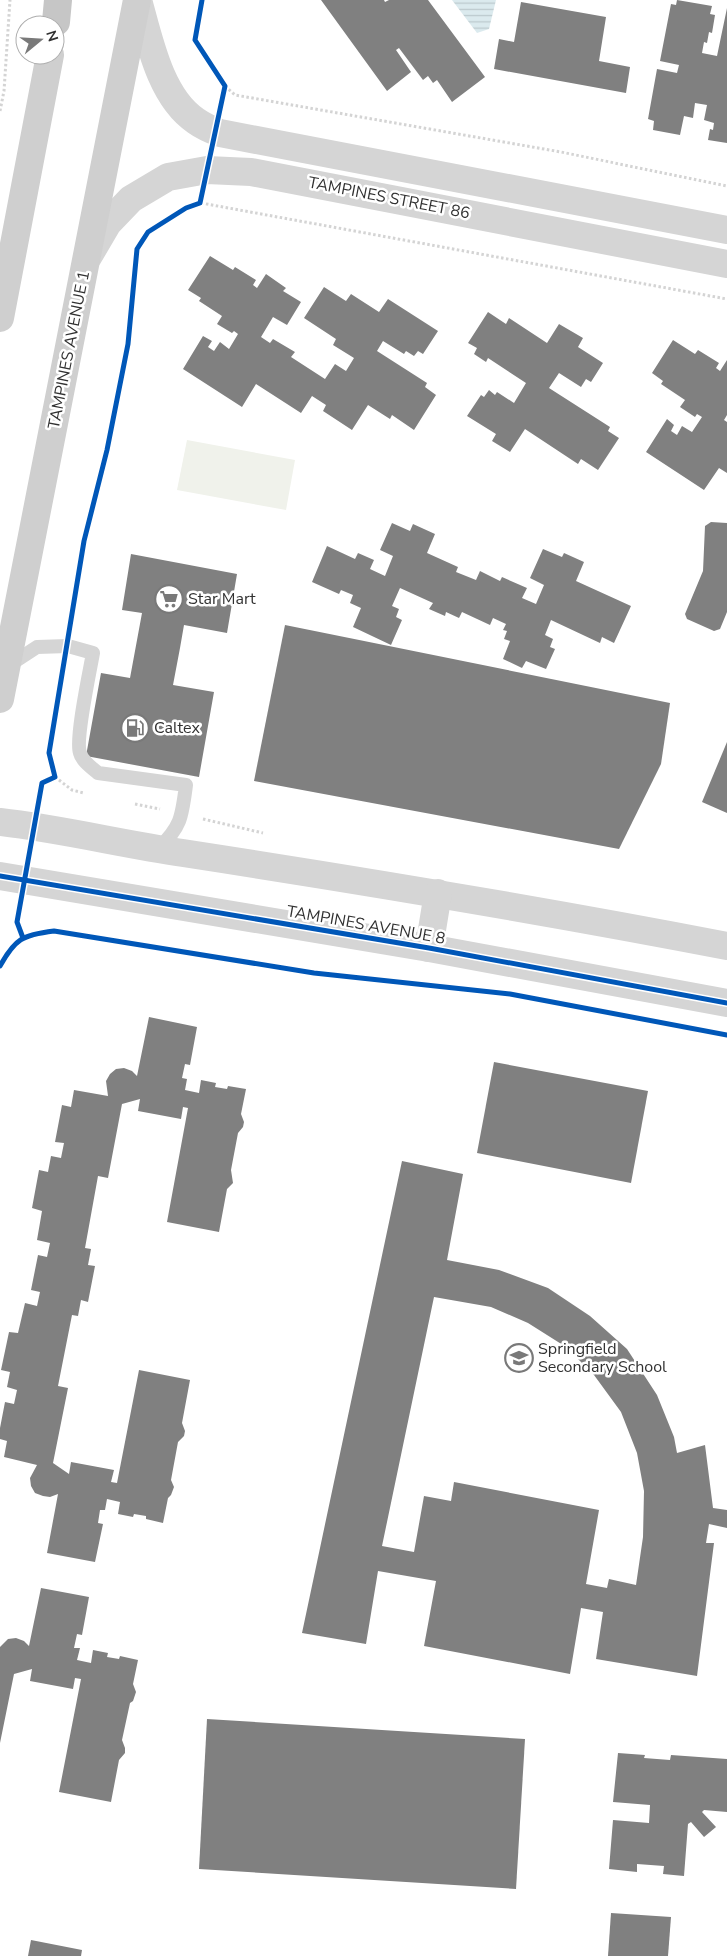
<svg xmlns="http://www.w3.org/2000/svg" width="727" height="1956" viewBox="0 0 727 1956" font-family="'Nunito Sans',sans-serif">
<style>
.grass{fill:#f0f2eb}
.water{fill:url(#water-rules)}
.building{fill:#808080;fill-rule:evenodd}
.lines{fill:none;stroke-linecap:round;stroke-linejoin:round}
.path{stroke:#d4d4d4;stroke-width:3;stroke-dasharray:2.5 2.5;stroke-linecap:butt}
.service{stroke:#d5d5d5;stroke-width:14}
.minor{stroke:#d5d5d5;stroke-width:28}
.tertiary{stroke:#d5d5d5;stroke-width:28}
.secondary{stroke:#cfcfcf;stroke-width:28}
.trunk{stroke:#c6c6c6;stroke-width:28}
.cycleway-casing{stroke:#fff;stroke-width:8}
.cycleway{stroke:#0057b8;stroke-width:5}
.labels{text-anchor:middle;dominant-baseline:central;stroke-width:5;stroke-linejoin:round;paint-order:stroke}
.street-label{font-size:16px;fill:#313131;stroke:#fff}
.poi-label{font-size:16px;fill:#313131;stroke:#fff;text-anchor:start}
</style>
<defs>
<pattern id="water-rules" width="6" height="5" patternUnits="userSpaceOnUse" patternTransform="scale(1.25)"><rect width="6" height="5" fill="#dbeaee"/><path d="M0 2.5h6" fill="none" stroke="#bcc9cd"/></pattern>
</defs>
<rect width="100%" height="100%" fill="#fff"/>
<!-- grass -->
<polygon class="grass" points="187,440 295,460 286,510 177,490"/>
<!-- water -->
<polygon class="water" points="452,0 496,0 489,29 477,33"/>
<!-- building -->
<g class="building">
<polygon points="321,0 384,0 385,2 389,0 428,0 485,77 452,102 437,80 433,83 428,76 423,80 399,48 396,50 411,72 387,91"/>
<polygon points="677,0 712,6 710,14 715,15 712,33 709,32 707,43 704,42 702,53 717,56 727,8 727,143 708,140 710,129 713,130 714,123 704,120 707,105 695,103 693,118 684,116 680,135 653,130 654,121 648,119 657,69 677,73 679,65 660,61 671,4 676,5"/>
<polygon points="521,2 606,17 599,61 630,67 626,93 494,69 499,39 514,42"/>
<polygon points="210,256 233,270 235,267 256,280 253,285 257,288 266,274 286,288 283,291 301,302 287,325 273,317 261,337 270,343 273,339 295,352 291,357 325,379 335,364 346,371 354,358 333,345 336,339 304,318 324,287 346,301 351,294 379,312 388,299 438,331 423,354 418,351 414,356 406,351 404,354 383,341 377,351 427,383 425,387 436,395 414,430 392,415 390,419 368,405 352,430 323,411 326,405 312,396 301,413 256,384 242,407 183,369 203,336 212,341 208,347 214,351 220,342 229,349 238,334 234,331 232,333 217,324 222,316 199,301 201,298 188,290"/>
<polygon points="488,312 506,324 509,318 547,343 559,324 583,338 578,347 603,363 591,382 586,379 581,387 559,373 549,388 610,427 608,431 619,438 598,470 581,459 578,464 525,429 510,452 492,441 496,434 467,416 481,395 484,397 489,390 495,395 497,392 514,403 526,383 488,358 486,362 474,354 477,348 468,343"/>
<polygon points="673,340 695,354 698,350 719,363 716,368 720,371 727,360 727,415 724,420 727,422 727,473 719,468 704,490 646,452 667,419 674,425 671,431 677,435 682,426 692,432 702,417 697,414 695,417 680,407 685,400 661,384 663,381 652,373"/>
<polygon points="711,522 727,523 727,612 720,629 714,631 687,619 685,614 703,571 705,526"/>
<polygon points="392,523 410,531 413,524 435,534 427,553 458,567 456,572 476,580 480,571 500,581 502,577 527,588 522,598 536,604 544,585 530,578 543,549 562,557 564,553 584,562 576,581 631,606 614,643 602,637 600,643 551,620 545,635 553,639 550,647 555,649 546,669 526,661 522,668 503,659 510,641 504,639 507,631 503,630 506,624 493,618 490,625 462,612 459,618 446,612 445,616 429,609 433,603 400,588 392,606 399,609 396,617 402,620 391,645 353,627 361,608 350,603 353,595 341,590 339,594 312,582 327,546 355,559 358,553 374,560 370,569 385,576 393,556 380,550"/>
<polygon points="131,554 237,574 227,633 184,625 180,648 173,685 214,692 199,777 86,756 101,673 130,678 142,613 122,610"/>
<polygon points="285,625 670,703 661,764 619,849 254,781"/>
<polygon points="727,742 727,813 702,802"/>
<polygon points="149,1017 197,1027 190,1065 185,1064 182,1078 187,1079 185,1090 199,1093 201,1080 216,1083 215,1087 227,1089 228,1086 246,1089 241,1114 244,1122 243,1127 238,1133 231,1170 233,1183 227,1189 219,1232 167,1222 188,1108 183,1107 181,1119 138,1111 140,1099 122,1104 108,1178 98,1176 85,1248 91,1249 88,1265 95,1266 88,1302 81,1300 78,1316 72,1315 58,1386 68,1388 53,1463 69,1474 71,1462 114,1470 111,1482 117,1483 139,1370 190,1380 182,1423 185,1431 184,1436 178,1442 171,1480 174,1487 171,1495 168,1498 163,1523 146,1519 146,1516 134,1514 133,1517 118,1514 120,1502 107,1499 105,1510 100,1510 98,1523 103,1524 95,1562 47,1553 58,1494 50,1497 43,1496 35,1493 31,1486 30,1478 37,1465 4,1457 7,1441 0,1439 0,1428 5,1402 14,1404 17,1390 7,1387 10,1372 1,1370 9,1332 18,1333 25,1303 37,1306 40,1292 31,1290 38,1255 47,1257 50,1243 37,1240 42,1211 32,1208 39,1170 48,1172 51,1156 61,1158 64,1143 55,1142 62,1105 71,1107 74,1090 108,1096 106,1081 110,1074 116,1069 124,1068 132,1071 137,1076"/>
<polygon points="494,1062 648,1091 631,1183 477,1153"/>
<path d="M402 1161 463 1174 447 1260 499 1270 548 1288 590 1316 627 1349 657 1395 674 1437 677 1453 705 1445 713 1508 727 1510V1528L709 1524 706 1543H714L697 1676 596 1659 603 1612 581 1608 570 1674 424 1646 436 1581 378 1571 366 1644 302 1633ZM434 1297 491 1307 528 1323 566 1347 594 1375 621 1412 637 1453 644 1491 643 1537 636 1585 609 1579 607 1588 586 1584 599 1510 454 1482 451 1501 424 1496 414 1552 382 1546Z"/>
<polygon points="41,1588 89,1597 82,1635 77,1634 74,1648 80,1648 77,1660 91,1663 93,1650 108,1653 107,1657 119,1659 120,1656 138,1660 133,1684 136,1692 133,1701 130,1703 122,1740 125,1748 125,1753 119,1760 111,1802 59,1792 81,1679 75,1678 73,1689 30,1681 32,1669 14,1674 0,1743 0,1647 8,1639 16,1638 24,1641 29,1646"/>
<polygon points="207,1719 525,1739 516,1889 199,1869"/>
<polygon points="618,1753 645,1755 644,1758 670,1760 671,1755 727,1759 727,1812 704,1810 702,1812 716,1827 704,1837 691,1822 688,1824 684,1876 663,1874 664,1866 637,1864 637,1872 609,1869 613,1820 649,1823 650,1805 613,1802"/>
<polygon points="611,1913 671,1917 668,1956 608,1956"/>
<polygon points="31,1940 82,1950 81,1956 28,1956"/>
</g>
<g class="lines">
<!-- path -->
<g class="path">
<polyline points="225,86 235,95 561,152 727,186"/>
<polyline points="0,111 4,91 10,0"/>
<polyline points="201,203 727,299"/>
<polyline points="55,777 72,790 84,793"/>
<polyline points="135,804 160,809"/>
<polyline points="203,819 263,833"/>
</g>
<!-- service -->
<path class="service" d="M8 666 37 647 68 646 93 653C90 670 75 740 80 753 82 761 92 768 98 773L186 785C182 817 181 827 158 849"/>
<!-- minor -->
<g class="minor">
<path d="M138 0C149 39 160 97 196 121 203 126 212 130 220 133L727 230"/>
<polyline points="88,257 108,223 131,199 168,177 207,170 251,172 727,264"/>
</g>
<!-- tertiary -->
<g class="tertiary">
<path d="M0 822C61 829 122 844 183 853 365 881 546 911 727 946"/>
<polyline points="0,876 429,948 727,1003"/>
<polyline points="429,948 438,893"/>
</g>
<!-- secondary -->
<g class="secondary">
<polyline points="0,318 50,55"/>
<polyline points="0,699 137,0"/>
</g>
<!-- trunk -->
<polyline class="trunk" points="56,22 58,0"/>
<defs>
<g id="cycleway">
<polyline points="0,876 429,948 727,1003"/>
<polyline points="23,938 17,922 42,783 55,777 49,753 84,541 107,450 128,344 137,249 148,232 186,208 200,203 225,86 195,40 202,0"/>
<path d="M0 966C15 939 22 935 54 931L314 973 510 994 727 1035"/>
</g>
</defs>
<!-- cycleway casing -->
<use href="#cycleway" class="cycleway-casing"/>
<!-- cycleway -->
<use href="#cycleway" class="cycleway"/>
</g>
<!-- icons -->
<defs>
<symbol id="supermarket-ring" viewBox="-11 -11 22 22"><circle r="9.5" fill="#fff" stroke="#797979" stroke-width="1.5"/><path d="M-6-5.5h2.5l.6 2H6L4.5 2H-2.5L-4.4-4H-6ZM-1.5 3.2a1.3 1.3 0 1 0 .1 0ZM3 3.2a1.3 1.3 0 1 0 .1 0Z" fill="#797979"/></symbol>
<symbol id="fuel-ring" viewBox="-11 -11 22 22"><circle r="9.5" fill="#fff" stroke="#797979" stroke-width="1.5"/><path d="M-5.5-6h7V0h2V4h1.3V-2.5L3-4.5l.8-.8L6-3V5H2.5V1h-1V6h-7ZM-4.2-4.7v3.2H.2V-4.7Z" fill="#797979"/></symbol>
<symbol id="school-ring" viewBox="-11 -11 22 22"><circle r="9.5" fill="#fff" stroke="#797979" stroke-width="1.5"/><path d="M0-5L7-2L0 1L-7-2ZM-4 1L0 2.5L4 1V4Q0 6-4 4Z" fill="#797979"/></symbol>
</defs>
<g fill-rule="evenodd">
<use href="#supermarket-ring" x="153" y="583" width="32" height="32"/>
<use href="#fuel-ring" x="119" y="712" width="32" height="32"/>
<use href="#school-ring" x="503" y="1342" width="32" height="32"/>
</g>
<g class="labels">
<!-- street labels -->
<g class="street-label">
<text transform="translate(389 198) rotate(11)">TAMPINES STREET 86</text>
<text transform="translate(69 350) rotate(-79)">TAMPINES AVENUE 1</text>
<text transform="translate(366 925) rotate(10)">TAMPINES AVENUE 8</text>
</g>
<!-- poi labels -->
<g class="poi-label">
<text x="188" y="599">Star Mart</text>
<text x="154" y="728">Caltex</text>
<text x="538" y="1349">Springfield<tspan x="538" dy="18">Secondary School</tspan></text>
</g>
</g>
<!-- north arrow -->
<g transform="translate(40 40) rotate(72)"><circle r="24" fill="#ffffff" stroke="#adadad"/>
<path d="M0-4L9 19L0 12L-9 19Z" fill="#797979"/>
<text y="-8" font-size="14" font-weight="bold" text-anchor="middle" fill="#313131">N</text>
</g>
</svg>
